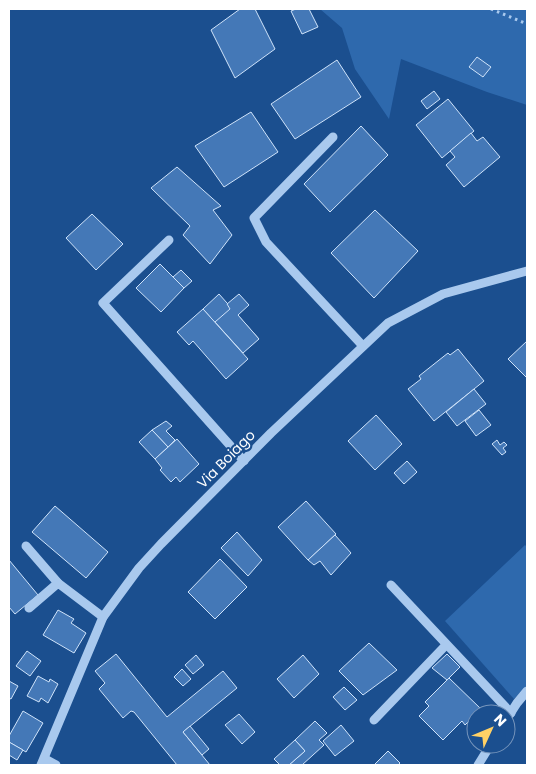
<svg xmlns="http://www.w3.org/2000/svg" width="536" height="774" viewBox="0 0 536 774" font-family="Poppins,sans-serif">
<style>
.green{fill:#2e69ad}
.building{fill:#4478b7;stroke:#cfe3fa}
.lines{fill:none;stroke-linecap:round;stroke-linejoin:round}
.path{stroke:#a9c9ee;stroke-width:3;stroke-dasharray:2.5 4;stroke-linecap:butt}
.minor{stroke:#a9c9ee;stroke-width:9}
.labels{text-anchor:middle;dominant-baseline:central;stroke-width:4.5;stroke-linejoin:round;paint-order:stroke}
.street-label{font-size:14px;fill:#fff;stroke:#1b4f8f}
</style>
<rect width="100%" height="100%" fill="#1b4f8f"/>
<!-- green -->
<g class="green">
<polygon points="320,9 527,9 527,105 487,92 401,59 389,119 355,69 342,28"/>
<polygon points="525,545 527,547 527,685 514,699 445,621"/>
</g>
<!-- building -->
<g class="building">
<polygon points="240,9 255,9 275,49 235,78 211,30"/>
<polygon points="296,9 309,9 318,27 302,34 291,11"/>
<polygon points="477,57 491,67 483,77 469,67"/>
<polygon points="337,60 361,97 295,139 271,104"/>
<polygon points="434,91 440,99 427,109 421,101"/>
<polygon points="448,99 474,131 442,158 416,125"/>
<polygon points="251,112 278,152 224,187 195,146"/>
<polygon points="361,126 388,155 330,212 304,184"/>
<polygon points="471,133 477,141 483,137 500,157 464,187 446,165 455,157 450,151"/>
<polygon points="177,167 221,206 213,210 232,235 210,264 183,235 190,226 151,188"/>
<polygon points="375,210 418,251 374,298 331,253"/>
<polygon points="92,214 123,244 96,270 66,238"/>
<polygon points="160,264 184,288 161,312 136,288"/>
<polygon points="181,270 192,281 184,288 173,277"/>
<polygon points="219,294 258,338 242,353 203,309"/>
<polygon points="239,294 249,305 238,315 259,339 243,353 215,322 230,309 227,304"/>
<polygon points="203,309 248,359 226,379 193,341 189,345 177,332"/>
<polygon points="527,341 527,378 508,359"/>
<polygon points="458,349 484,381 434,421 408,389 421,379 419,376 448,353 450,355"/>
<polygon points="474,389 486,404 457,426 446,412"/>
<polygon points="479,410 491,425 476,436 465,421"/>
<polygon points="376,415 402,444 375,470 348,441"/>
<polygon points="166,421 172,426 166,431 175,440 168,447 152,430"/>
<polygon points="152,430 168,447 155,459 139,442"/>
<polygon points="177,439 199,464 180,482 176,477 171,482 160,470 162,468 155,459"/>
<polygon points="497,440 500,445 504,442 507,445 503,448 506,452 502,455 492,444"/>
<polygon points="407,461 417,472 404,484 394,473"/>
<polygon points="306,501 336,534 308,560 278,527"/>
<polygon points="55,506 108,552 86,578 32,532"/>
<polygon points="237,532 262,560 248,576 221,548"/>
<polygon points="335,535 351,553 331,575 320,561 314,565 308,560"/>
<polygon points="220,559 247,587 215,619 188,592"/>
<polygon points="9,560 38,595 15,614 9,607"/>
<polygon points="58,610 74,619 71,623 86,633 74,653 43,635"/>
<polygon points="369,643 397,670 363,695 339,671"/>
<polygon points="27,651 41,661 30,676 16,666"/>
<polygon points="116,654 167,717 223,671 237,688 183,732 210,765 177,765 134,712 131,711 123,718 99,689 105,683 95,671"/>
<polygon points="447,654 460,667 447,680 432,668"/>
<polygon points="196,655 204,665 193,674 185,665"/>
<polygon points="303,655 319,674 294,698 277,679"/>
<polygon points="182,669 191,679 183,686 174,677"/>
<polygon points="38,676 49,682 50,679 58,684 48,703 41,698 39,702 27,696"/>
<polygon points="449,678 481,709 465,725 462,721 443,740 419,716 429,706 425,702"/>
<polygon points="9,681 18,686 11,699 9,698"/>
<polygon points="344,687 357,700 345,710 333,697"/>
<polygon points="23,711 43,723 26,752 9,742 9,736"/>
<polygon points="239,714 255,732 242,744 225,725"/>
<polygon points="315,721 327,733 319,740 324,745 302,765 289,765 305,751 295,740"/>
<polygon points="341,725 354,741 335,756 323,741"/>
<polygon points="190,726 209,749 202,755 183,732"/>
<polygon points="295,740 305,751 289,765 280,765 274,759"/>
<polygon points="9,742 23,750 17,760 9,755"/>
<polygon points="388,751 400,763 398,765 374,765"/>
</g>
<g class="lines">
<!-- path -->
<polyline class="path" points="491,9 527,24"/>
<!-- minor -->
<g class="minor">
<polyline points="333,137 254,218 266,242 363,346"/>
<polyline points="169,240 103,303 244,461"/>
<polyline points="26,546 58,583"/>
<polyline points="391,585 511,713"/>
<polyline points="29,608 58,583 103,617"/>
<polyline points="374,720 446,645"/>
<polyline points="506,720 517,703 527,691"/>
<polyline points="45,759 56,765"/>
<polyline points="41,765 103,617 139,568 161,544 271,433 388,323 443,294 527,271"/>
<polyline points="478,765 491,744"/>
</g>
</g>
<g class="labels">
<!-- street labels -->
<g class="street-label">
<text transform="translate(226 459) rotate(-45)">Via Boiago</text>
</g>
</g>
<!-- border -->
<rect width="536" height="774" fill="none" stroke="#ffffff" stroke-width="20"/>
<!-- north arrow -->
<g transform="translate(491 729) rotate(46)"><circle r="24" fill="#1b4f8f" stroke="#7695bc"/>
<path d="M0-4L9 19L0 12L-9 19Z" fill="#ffd166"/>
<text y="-8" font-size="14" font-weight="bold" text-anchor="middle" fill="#ffffff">N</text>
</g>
</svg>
